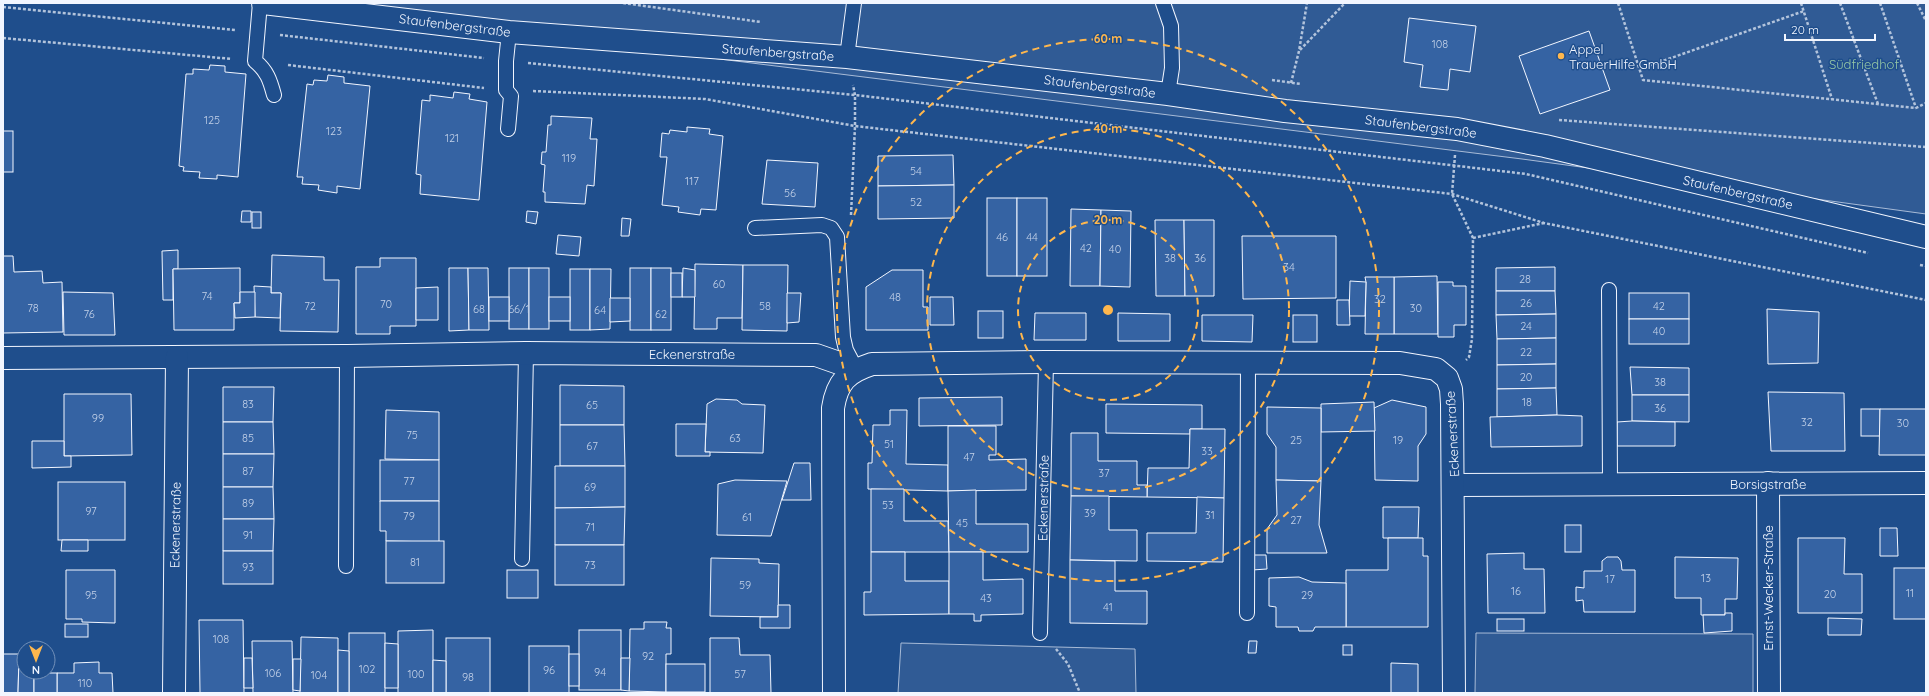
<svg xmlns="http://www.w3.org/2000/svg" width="1929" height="696" viewBox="0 0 1929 696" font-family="Quicksand,sans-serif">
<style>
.green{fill:#305b95;stroke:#a8bbd7}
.building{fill:#3563a3;stroke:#f2f6ff}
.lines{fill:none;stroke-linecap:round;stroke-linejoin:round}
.service-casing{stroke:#f2f6ff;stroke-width:16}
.minor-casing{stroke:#f2f6ff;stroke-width:24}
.tertiary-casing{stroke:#f2f6ff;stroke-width:24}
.path{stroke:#b3c4dc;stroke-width:2.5;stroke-dasharray:3 2;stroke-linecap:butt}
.service{stroke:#1f4e8c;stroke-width:14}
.minor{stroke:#1f4e8c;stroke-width:22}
.tertiary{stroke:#1f4e8c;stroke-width:22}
.ring{fill:none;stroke:#ffb74d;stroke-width:2;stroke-dasharray:7 5}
.poi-dot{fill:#ffb74d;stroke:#1f4e8c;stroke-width:1.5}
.labels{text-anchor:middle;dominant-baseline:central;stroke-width:3;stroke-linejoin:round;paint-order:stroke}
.number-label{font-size:11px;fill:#c3d1e8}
.street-label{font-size:13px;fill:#f2f6ff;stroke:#1f4e8c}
.poi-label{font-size:13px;fill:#f2f6ff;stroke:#1f4e8c;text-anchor:start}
.park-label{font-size:13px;fill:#97c8a6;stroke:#1f4e8c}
.centre{fill:#ffb74d;stroke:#1f4e8c;stroke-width:2}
.ring-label{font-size:12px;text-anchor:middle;font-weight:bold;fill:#ffb74d;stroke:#1f4e8c;stroke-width:3;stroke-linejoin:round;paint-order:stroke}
</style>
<rect width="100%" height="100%" fill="#1f4e8c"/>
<!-- green -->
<g class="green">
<polygon points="270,3 1926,3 1926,214 1522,159"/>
<polygon points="1476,633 1753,634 1753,693 1475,693"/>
<polygon points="901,643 1135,649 1136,693 898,693"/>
</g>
<!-- building -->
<g class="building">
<polygon points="1409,18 1476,26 1470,72 1450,69 1448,90 1420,87 1423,65 1404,62"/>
<polygon points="1589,31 1610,90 1540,114 1519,56"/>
<polygon points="210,65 225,66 225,72 246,74 238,177 217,175 217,179 199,178 200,172 183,171 184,167 179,166 186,74 193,74 193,69 209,70"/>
<polygon points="328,75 344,77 344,83 370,86 360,189 337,186 337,193 318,190 319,185 302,184 303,177 297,177 307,84 313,85 314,80 327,81"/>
<polygon points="454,92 470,94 469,99 487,102 479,200 420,194 421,175 416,174 422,100 430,101 430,95 453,98"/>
<polygon points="551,116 592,118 590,139 597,139 594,186 587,185 585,204 545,202 545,192 543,192 545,165 541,164 542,152 546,152 548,125 551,125"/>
<polygon points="687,127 710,129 709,134 723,136 716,210 701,209 700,215 678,212 679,207 662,205 667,157 660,157 662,133 669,134 670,130 687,132"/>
<rect x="3" y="131" width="10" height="41"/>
<polygon points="953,155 954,185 878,186 878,156"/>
<polygon points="767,160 818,163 815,207 762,204"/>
<polygon points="954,185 954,218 878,219 878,186"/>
<rect x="987" y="198" width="30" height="78"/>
<rect x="1017" y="198" width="30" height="78"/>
<polygon points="1071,209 1101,210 1100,286 1070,286"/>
<polygon points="1101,210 1131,211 1130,287 1100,286"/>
<polygon points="242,211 251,211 251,222 241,222"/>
<polygon points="527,211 538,212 536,224 526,222"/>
<rect x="252" y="212" width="9" height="16"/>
<polygon points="622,218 631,219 629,236 621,236"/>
<polygon points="1155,220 1184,220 1185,296 1156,296"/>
<polygon points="1184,220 1214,220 1214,296 1185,296"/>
<polygon points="558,235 581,237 579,256 556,254"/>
<polygon points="1242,236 1336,236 1336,298 1243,299"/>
<polygon points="178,250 178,269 173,269 173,300 163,300 162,251"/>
<polygon points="272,255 324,257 324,280 339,280 338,332 280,331 281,293 271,293"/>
<polygon points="3,256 13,256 14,272 42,271 43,283 62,282 63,332 3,333"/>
<polygon points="380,258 416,258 416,326 390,326 390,334 356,334 356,267 380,267"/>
<polygon points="695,264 743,265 742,318 717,318 717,329 694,329"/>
<polygon points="743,265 788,265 787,331 742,330"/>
<polygon points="1555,267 1555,291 1496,291 1496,268"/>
<polygon points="240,268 240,303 234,303 234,330 174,330 173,269"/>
<polygon points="449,268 468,268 469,330 449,331"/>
<polygon points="468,268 488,268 489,330 469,330"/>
<rect x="509" y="268" width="20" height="61"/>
<rect x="529" y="268" width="20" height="61"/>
<rect x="630" y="268" width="21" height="62"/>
<rect x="651" y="268" width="20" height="62"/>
<polygon points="683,268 695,270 695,297 682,297"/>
<rect x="570" y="269" width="20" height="61"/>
<polygon points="590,269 611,269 610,329 590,330"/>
<polygon points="892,270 923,270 923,307 928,307 928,330 866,330 866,287"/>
<rect x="671" y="273" width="11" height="24"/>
<polygon points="1437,276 1438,334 1394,334 1394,277"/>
<polygon points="1365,277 1394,277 1394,334 1365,334 1366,282"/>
<polygon points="1350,281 1366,282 1365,316 1349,316"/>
<polygon points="1438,282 1453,282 1453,286 1466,286 1466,325 1454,325 1454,337 1438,337"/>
<polygon points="254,286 271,287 271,293 281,293 280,318 255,317"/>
<polygon points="438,287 438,320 416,320 416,288"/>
<polygon points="1496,291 1555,291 1556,314 1496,315"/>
<polygon points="63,292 113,293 115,335 64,335"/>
<polygon points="240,292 255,292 255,317 235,318 234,303 240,303"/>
<polygon points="787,293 801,293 799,322 787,323"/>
<rect x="1629" y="293" width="60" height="26"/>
<rect x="489" y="297" width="20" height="24"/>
<rect x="549" y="297" width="21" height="24"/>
<polygon points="930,297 953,297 954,325 930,325"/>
<polygon points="610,298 630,298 630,321 610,322"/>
<polygon points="1337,300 1349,300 1350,325 1337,325"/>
<polygon points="1767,309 1819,312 1818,363 1768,364"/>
<rect x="978" y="311" width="25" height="27"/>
<polygon points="1035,313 1086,313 1086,340 1034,340"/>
<polygon points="1118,313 1170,314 1170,341 1118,341"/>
<polygon points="1556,314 1556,338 1497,339 1496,315"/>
<polygon points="1202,315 1253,315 1252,342 1202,341"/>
<rect x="1293" y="315" width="24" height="27"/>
<rect x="1629" y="319" width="60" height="25"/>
<polygon points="1556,338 1556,364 1497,365 1497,339"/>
<polygon points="1556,364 1556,388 1497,389 1497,365"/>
<polygon points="1630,367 1689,368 1689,395 1632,395"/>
<polygon points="560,385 624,386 624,425 560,425"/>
<polygon points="223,387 274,387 273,422 223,422"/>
<polygon points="1556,388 1557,415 1497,417 1497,389"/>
<polygon points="1768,392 1844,393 1845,451 1771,451"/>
<polygon points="64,394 131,394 132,455 64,456"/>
<polygon points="1632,395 1689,395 1689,422 1632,421"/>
<polygon points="1002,397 1002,425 919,426 919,398"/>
<polygon points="716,399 737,400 742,404 765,405 763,453 705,452 707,404"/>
<polygon points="1392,400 1426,407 1426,434 1418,446 1418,481 1375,480 1374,408"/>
<polygon points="1374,402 1375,431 1321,432 1321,404"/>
<polygon points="1106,404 1202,405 1202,429 1190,429 1190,434 1106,433"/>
<polygon points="1267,407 1321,408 1321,481 1276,480 1276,447 1267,434"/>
<rect x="1861" y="409" width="19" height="27"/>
<polygon points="1880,409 1926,409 1926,455 1879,455"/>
<polygon points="386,410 439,412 439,460 385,459"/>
<polygon points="890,410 907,410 906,464 948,465 948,491 868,489 868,463 872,463 873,425 890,425"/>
<polygon points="1557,415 1582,416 1582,446 1491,447 1490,417"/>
<polygon points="1632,421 1675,422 1675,446 1617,446 1617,422"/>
<polygon points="223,422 273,422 274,454 223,454"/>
<polygon points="676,424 706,424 705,452 710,452 710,456 676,456"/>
<polygon points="560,425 624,425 625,466 560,466"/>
<polygon points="948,426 996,426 996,455 989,455 989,460 1026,459 1026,490 948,491"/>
<polygon points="1190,429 1225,429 1224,498 1147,497 1148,468 1189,468"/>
<polygon points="1071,433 1098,433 1098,461 1137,461 1137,485 1147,485 1147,497 1071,496"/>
<polygon points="32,441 64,441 64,456 71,456 71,467 32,468"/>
<polygon points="223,454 274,454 273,487 223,487"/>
<rect x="380" y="460" width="59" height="41"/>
<polygon points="794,463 810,463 811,500 782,500"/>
<polygon points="555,466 625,466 625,507 555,508"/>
<polygon points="735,480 787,481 771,536 717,535 718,484"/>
<polygon points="1276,480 1321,481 1319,525 1327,553 1267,553 1267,529 1277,515"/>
<rect x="58" y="482" width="67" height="58"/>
<polygon points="223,487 273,487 274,519 223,519"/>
<polygon points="871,489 904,489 904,521 948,521 949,552 871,552"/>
<polygon points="976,490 976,524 1028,524 1028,552 949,552 948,491"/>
<polygon points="1071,496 1109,496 1109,530 1137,530 1137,561 1070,560"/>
<polygon points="1197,497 1224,498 1223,562 1147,561 1147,533 1196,533"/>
<polygon points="380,501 439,501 439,542 386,541 386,531 380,531"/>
<polygon points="625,507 624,545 555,545 555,508"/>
<polygon points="1383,507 1419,507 1418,538 1383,538"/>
<polygon points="223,519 274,519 273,551 223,551"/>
<rect x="1565" y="525" width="16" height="27"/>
<polygon points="1880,528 1897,528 1898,556 1880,556"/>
<polygon points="1388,538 1423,538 1423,556 1428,556 1428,627 1346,627 1346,570 1388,570"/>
<polygon points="1798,538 1845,538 1844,574 1862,574 1862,613 1798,613"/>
<polygon points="62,540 88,540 88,551 61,551"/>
<rect x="386" y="541" width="58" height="42"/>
<rect x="555" y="545" width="69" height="40"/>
<rect x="223" y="551" width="50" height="33"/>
<polygon points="871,552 905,552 905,581 949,581 949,614 864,615 864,592 871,592"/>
<polygon points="949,552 983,552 983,580 1023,579 1023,614 981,615 981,621 974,621 974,614 949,614"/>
<polygon points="1524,553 1524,569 1544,569 1545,613 1488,613 1487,554"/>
<polygon points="1251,555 1266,555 1267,569 1252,570"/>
<polygon points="1607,557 1618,557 1621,561 1622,570 1635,570 1635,612 1584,612 1583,600 1576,601 1576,587 1584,588 1584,571 1602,571 1602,561"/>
<polygon points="1675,557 1738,558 1737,599 1725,599 1725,615 1701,615 1701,598 1675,598"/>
<polygon points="711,558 759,559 759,563 779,564 778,617 710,616"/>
<polygon points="1070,560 1115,561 1115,591 1147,591 1147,624 1070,623"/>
<rect x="1894" y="568" width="32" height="51"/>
<polygon points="66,570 115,570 115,623 82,622 82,619 66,619"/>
<rect x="507" y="570" width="31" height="28"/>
<polygon points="1299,577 1312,582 1346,583 1346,627 1315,627 1313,631 1299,631 1298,627 1276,627 1276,607 1269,606 1269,578"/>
<polygon points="778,605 790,605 790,628 760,628 760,617 778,617"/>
<polygon points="1725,613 1732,613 1732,631 1704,633 1703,615 1725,615"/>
<polygon points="1828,618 1862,619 1861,635 1828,635"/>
<rect x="1497" y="619" width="27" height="12"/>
<polygon points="199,620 243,620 244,693 200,693"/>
<polygon points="644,622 667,622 666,628 671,628 671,654 666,654 666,692 629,691 630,629 644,629"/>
<rect x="65" y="624" width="23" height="13"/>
<polygon points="433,630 433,693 398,693 398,631"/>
<rect x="579" y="630" width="42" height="60"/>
<rect x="349" y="633" width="36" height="60"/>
<polygon points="301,637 338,638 338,693 300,693"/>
<rect x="446" y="638" width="44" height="55"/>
<polygon points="710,638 739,638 740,655 770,655 771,693 710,693"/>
<polygon points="252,641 292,641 293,693 253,693"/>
<polygon points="1249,641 1257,641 1256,653 1248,653"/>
<polygon points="385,643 398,644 398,688 385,688"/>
<rect x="1343" y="645" width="9" height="10"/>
<rect x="529" y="646" width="40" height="47"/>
<polygon points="338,650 349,651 349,693 338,693"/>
<polygon points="3,654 19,654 18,693 3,693"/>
<rect x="569" y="654" width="10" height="32"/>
<polygon points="19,658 24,658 24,672 34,672 34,693 18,693"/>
<polygon points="244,658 252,658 253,688 244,688"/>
<polygon points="621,658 630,658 629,691 621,690"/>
<polygon points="293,659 301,659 300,691 293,690"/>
<polygon points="433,660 446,661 446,693 433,693"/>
<polygon points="99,662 99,673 112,673 113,693 57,693 57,673 74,673 74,663"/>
<polygon points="1391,663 1418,664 1418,693 1391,693"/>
<rect x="666" y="664" width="39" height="28"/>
<rect x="34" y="673" width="23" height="20"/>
</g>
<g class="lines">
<defs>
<g id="service">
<path d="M260 3 255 61C267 71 270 80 274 95"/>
<polyline points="1163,3 1171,26 1172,68 1168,94"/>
<polyline points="847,57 854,3"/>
<polyline points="508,129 511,96 506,90 506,61 509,32"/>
<polyline points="755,228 822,225 831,228 837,237 843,337 846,350 856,369"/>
<polyline points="1609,290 1610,484"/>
<polyline points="522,559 526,353"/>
<polyline points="346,566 347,356"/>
<polyline points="1247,613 1248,362"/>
<polyline points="1040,633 1046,362"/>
</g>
<g id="minor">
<polyline points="3,358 347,356 526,353 816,355 856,369"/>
<polyline points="1768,483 1769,693"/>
<polyline points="1454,485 1926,483"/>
<polyline points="174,693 177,357"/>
<path d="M834 693 833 408C837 382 847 372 872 364L1046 362 1400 363 1436 369 1447 378 1451 389 1452 404 1454 693"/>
</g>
<polyline id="tertiary" points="263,3 509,32 847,57 1168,94 1285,111 1457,129 1545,146 1926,237"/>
</defs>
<!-- service casing -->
<use href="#service" class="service-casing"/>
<!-- minor casing -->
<use href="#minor" class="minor-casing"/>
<!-- tertiary casing -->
<use href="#tertiary" class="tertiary-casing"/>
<!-- path -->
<g class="path">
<polyline points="623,3 761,22"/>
<polyline points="1618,3 1643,80 1916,108 1926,103"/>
<polyline points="1801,3 1832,99"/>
<polyline points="1840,3 1878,104"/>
<polyline points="1880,3 1916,108"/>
<polyline points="1917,3 1926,21"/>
<polyline points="3,7 235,30"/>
<polyline points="280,35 484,58"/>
<polyline points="3,38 232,59"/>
<polyline points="1300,50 1345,3"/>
<polyline points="528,63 855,95 1526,174 1868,253"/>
<polyline points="288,65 484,88"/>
<polyline points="1640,69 1804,11"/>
<polyline points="1272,80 1301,84"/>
<polyline points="1291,83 1299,51 1307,3"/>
<polyline points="533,91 705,99 855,126 1452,194 1544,223 1926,300"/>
<polyline points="1559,120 1926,147"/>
<polyline points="1455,155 1452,194 1473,238 1472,339 1469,357 1466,360"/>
<polyline points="851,215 855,126 855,95 853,85"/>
<polyline points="1473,238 1544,223"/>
<polyline points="1920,265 1926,266"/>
<polyline points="1056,649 1068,664 1080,693"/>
</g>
<!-- service -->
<use href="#service" class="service"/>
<!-- minor -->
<use href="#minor" class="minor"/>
<!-- tertiary -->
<use href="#tertiary" class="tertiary"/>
</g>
<!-- distance rings -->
<g class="ring">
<circle cx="1108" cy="310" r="90"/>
<circle cx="1108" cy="310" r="181"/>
<circle cx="1108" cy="310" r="271"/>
</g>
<!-- markers -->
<circle class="poi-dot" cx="1561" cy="56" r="4"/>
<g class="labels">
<!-- number labels -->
<g class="number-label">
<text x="1440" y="44">108</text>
<text x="212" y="120">125</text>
<text x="334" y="131">123</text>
<text x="452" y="138">121</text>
<text x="569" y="158">119</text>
<text x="916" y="171">54</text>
<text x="692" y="181">117</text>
<text x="790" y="193">56</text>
<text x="916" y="202">52</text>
<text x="1002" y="237">46</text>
<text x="1032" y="237">44</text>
<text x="1086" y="248">42</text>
<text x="1115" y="249">40</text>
<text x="1170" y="258">38</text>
<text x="1200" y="258">36</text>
<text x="1289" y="267">34</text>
<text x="1525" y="279">28</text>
<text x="719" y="284">60</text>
<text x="207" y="296">74</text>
<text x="895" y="297">48</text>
<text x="1380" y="299">32</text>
<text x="1526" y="303">26</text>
<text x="386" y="304">70</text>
<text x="310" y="306">72</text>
<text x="765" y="306">58</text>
<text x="1659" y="306">42</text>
<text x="33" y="308">78</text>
<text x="1416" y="308">30</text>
<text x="479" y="309">68</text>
<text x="519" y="309">66/1</text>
<text x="600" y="310">64</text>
<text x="89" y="314">76</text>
<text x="661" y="314">62</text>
<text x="1526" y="326">24</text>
<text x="1659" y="331">40</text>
<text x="1526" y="352">22</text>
<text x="1526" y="377">20</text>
<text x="1660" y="382">38</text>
<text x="1527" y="402">18</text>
<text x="248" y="404">83</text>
<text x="592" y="405">65</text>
<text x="1660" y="408">36</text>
<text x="98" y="418">99</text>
<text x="1807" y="422">32</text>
<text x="1903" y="423">30</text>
<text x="412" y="435">75</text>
<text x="248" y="438">85</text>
<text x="735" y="438">63</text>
<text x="1296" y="440">25</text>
<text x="1398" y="440">19</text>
<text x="889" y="444">51</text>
<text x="592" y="446">67</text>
<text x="1207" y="451">33</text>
<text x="969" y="457">47</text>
<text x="248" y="471">87</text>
<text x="1104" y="473">37</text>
<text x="409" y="481">77</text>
<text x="590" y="487">69</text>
<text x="248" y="503">89</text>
<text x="888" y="505">53</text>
<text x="91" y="511">97</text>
<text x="1090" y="513">39</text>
<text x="1210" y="515">31</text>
<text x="409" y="516">79</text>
<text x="747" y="517">61</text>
<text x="1296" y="520">27</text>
<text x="962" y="523">45</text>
<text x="590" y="527">71</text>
<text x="248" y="535">91</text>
<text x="415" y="562">81</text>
<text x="590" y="565">73</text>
<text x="248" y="567">93</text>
<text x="1706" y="578">13</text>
<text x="1610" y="579">17</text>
<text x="745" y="585">59</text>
<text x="1516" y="591">16</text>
<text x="1910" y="593">11</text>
<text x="1830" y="594">20</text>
<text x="91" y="595">95</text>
<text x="1307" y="595">29</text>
<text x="986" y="598">43</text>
<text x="1108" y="607">41</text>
<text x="221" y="639">108</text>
<text x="648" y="656">92</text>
<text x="367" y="669">102</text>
<text x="549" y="670">96</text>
<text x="600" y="672">94</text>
<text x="273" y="673">106</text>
<text x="416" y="674">100</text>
<text x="740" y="674">57</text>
<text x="319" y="675">104</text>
<text x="468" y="677">98</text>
<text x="85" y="683">110</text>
</g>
<!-- street labels -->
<g class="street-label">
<text transform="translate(455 25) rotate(7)">Staufenbergstraße</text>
<text transform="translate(778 52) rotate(4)">Staufenbergstraße</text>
<text transform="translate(1100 86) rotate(7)">Staufenbergstraße</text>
<text transform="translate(1421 126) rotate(7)">Staufenbergstraße</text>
<text transform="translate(1738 192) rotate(13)">Staufenbergstraße</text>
<text x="692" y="354">Eckenerstraße</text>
<text transform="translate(1452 434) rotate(-93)">Eckenerstraße</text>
<text x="1768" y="484">Borsigstraße</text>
<text transform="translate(1043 498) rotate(-89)">Eckenerstraße</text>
<text transform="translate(175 525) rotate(-89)">Eckenerstraße</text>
<text transform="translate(1768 588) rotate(-90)">Ernst-Wecker-Straße</text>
</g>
<!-- poi labels -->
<g class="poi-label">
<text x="1569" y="49">Appel<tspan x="1569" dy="15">TrauerHilfe GmbH</tspan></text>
</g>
<!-- park labels -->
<g class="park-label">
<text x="1864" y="64">Südfriedhof</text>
</g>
</g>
<circle cx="1108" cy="310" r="6" class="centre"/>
<g class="ring-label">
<text x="1108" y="43">60 m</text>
<text x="1108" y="133">40 m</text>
<text x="1108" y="224">20 m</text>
</g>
<!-- border -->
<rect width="1929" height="696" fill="none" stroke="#f2f6ff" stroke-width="8"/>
<!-- north arrow -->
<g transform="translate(36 660) rotate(180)"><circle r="19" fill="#1f4e8c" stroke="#7391ba"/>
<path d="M0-3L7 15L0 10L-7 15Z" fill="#ffb74d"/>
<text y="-6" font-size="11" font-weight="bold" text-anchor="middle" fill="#f2f6ff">N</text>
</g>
<!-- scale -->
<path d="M1785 34v6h90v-6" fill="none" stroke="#f2f6ff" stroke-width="2"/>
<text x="1791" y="34" font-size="12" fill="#f2f6ff" stroke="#1f4e8c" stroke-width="3" paint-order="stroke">20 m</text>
</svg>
